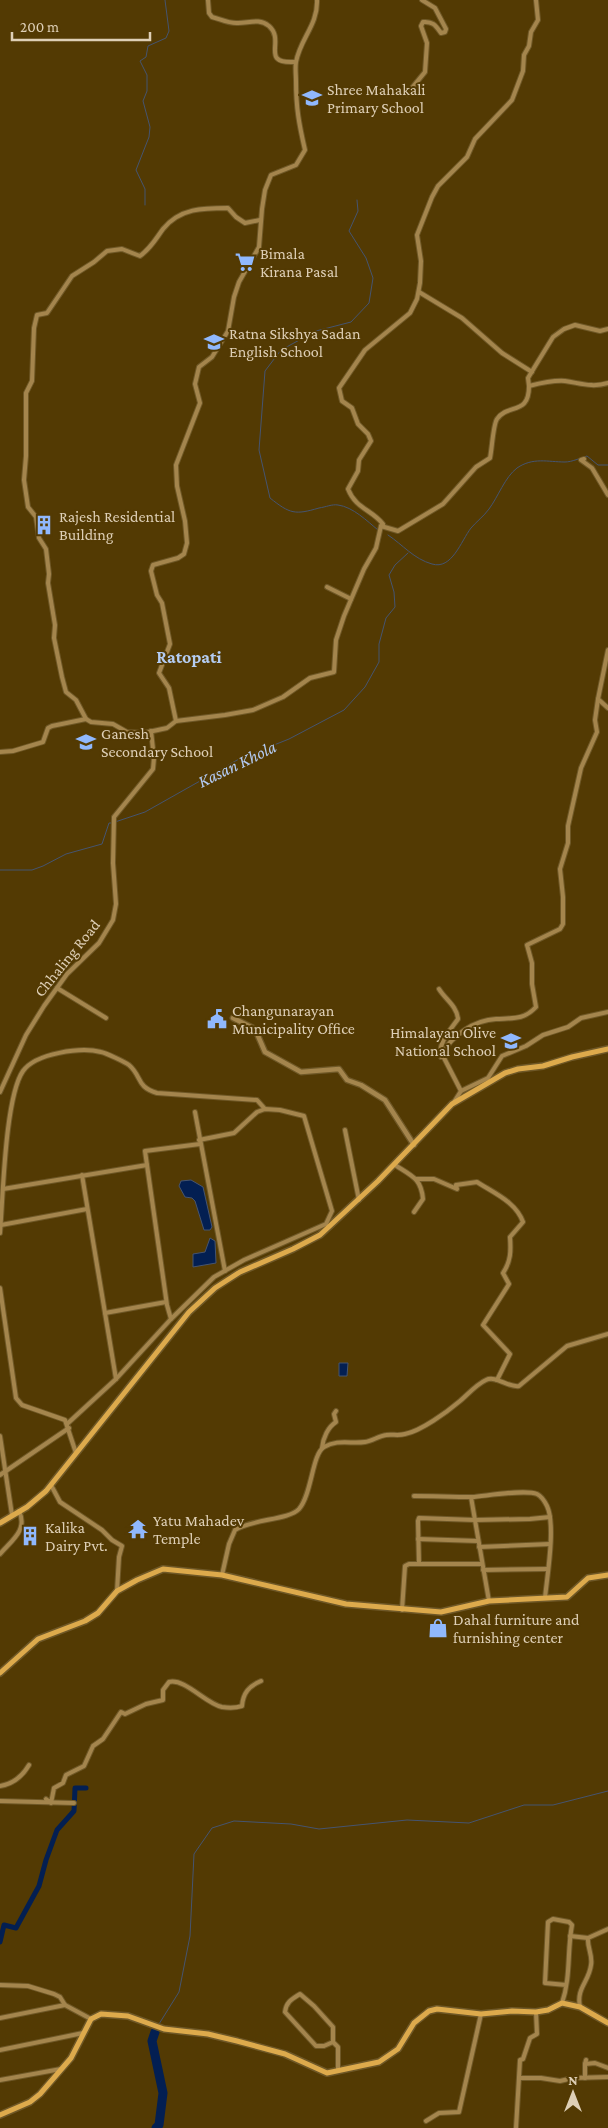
<svg xmlns="http://www.w3.org/2000/svg" width="608" height="2128" viewBox="0 0 608 2128" font-family="'Crimson Pro',serif">
<style>
.water{fill:#031f52;stroke:#455470}
.lines{fill:none;stroke-linecap:round;stroke-linejoin:round}
.stream{stroke:#455470;stroke-width:1}
.canal{stroke:#031f52;stroke-width:5}
.river{stroke:#031f52;stroke-width:9}
.minor-casing{stroke:#6f5827;stroke-width:6}
.tertiary-casing{stroke:#6f5827;stroke-width:7}
.secondary-casing{stroke:#6f5827;stroke-width:8}
.minor{stroke:#a4854d;stroke-width:4}
.tertiary{stroke:#a4854d;stroke-width:4.5}
.secondary{stroke:#ddaa4c;stroke-width:5}
.labels{text-anchor:middle;dominant-baseline:central;stroke-width:4;stroke-linejoin:round;paint-order:stroke}
.poi-label{font-size:16px;fill:#decfb6;stroke:#533a03;text-anchor:start}
.street-label{font-size:16px;fill:#decfb6;stroke:#533a03}
.neighbourhood-label{font-size:18px;font-weight:bold;fill:#b4ccf2;stroke:#533a03}
.water-label{font-size:18px;font-style:italic;fill:#b3caf2;stroke:#533a03}
</style>
<rect width="100%" height="100%" fill="#533a03"/>
<!-- water -->
<g class="water">
<polygon points="191,1180 203,1187 212,1227 210,1230 204,1230 195,1201 192,1198 185,1197 179,1186 181,1181"/>
<polygon points="210,1238 215,1241 216,1263 193,1267 193,1254 205,1252"/>
<polygon points="339,1363 348,1363 347,1376 339,1376"/>
</g>
<g class="lines">
<!-- stream -->
<g class="stream">
<path d="M357 200 358 211 349 231 366 258 373 278 369 303 351 322 316 331 281 350 265 371 259 450 270 498C290 514 295 515 319 508 326 507 332 504 338 505 353 507 367 521 378 530"/>
<polyline points="145,205 145,189 136,170 149,137 150,127 143,101 147,91 147,75 140,61 146,57 148,46 166,38 169,31 165,0"/>
<path d="M388 535C403 545 414 559 432 564 452 570 461 541 471 528 476 522 484 516 489 509 498 497 505 477 517 468 533 457 548 462 565 462 572 462 580 458 587 456L598 465H608"/>
<polyline points="115,822 145,812 239,759 289,739 344,710 365,687 379,662 379,644 386,618 395,607 394,592 389,575 395,565 408,553"/>
<polyline points="0,870 32,870 43,866 66,854 102,844 109,823 111,823"/>
<polyline points="159,2024 179,1992 190,1936 194,1854 212,1828 234,1821 291,1824 319,1829 407,1820 469,1823 524,1805 553,1805 608,1791"/>
<polyline points="155,2032 157,2028"/>
</g>
<!-- canal -->
<polyline class="canal" points="0,1942 4,1925 16,1928 39,1886 46,1860 57,1830 74,1811 75,1788 86,1788"/>
<!-- river -->
<polyline class="river" points="155,2032 152,2041 163,2093 159,2125 156,2128"/>
<defs>
<g id="minor">
<path d="M208 0 209 13 212 17C220 19 230 24 238 23 249 23 259 18 269 26 286 41 259 64 295 62"/>
<path d="M407 94 425 72 427 43 421 26 423 22C433 21 436 26 441 33L445 32 446 29 435 8 422 0"/>
<polyline points="419,292 462,318 502,353 532,372"/>
<polyline points="529,386 528,378 534,368 553,337 564,329 575,325 600,331 608,329"/>
<polyline points="584,459 581,460 592,468 608,495"/>
<path d="M381 526 383 524C371 509 356 509 348 489L358 471 359 460 371 441 368 434 358 424 352 408 342 401 339 388 365 350 410 313 417 299 420 283 421 261 417 235 432 197 438 186 467 157 475 139 512 100 523 71 524 55 529 46 531 32 538 20 536 0"/>
<polyline points="327,587 351,599"/>
<polyline points="608,650 598,699 608,708"/>
<path d="M86 719 76 700 66 692 62 677 54 638 55 625 48 583 49 574 46 549 39 538 36 517 28 507 24 480 26 456V393L32 381 34 328 37 315 47 313 72 276 94 262 107 251 122 249 140 256C151 248 155 240 163 229 180 208 203 208 228 208L236 217 245 223 260 220"/>
<path d="M176 721 169 688 159 673 170 644 162 603 157 595 151 571 153 565 178 558 184 554 187 543 185 521 177 486 176 465 200 403 195 384 199 367 212 357 228 331 234 297 239 282 259 247 262 209 265 190 271 175 296 165 305 150C299 124 296 108 296 81 296 75 295 68 296 62 300 39 318 25 317 0"/>
<path d="M0 752 13 751 43 742 48 728 52 726 86 719 91 722 113 724 127 732 144 733 167 728 176 721 225 715 253 710 283 697 310 678 334 672 336 640 344 616 364 569 376 548 381 526 398 531 443 504 476 467 490 458C492 449 493 425 497 419 508 403 529 416 529 386 541 383 553 380 565 381 580 383 592 388 608 383"/>
<polyline points="57,988 106,1018"/>
<path d="M439 989C445 999 457 1006 458 1019 451 1029 437 1044 441 1057"/>
<polyline points="461,1091 488,1078 502,1056 526,1046 543,1035 568,1027 581,1018 608,1012"/>
<polyline points="0,1092 26,1035 44,1006 67,974 99,943 113,920 116,904 113,863 114,817 153,769 154,758 151,731"/>
<path d="M454 1102 461 1091 442 1054C452 1035 475 1020 496 1019 513 1018 524 1020 536 1007L532 984V963L527 945 560 929 563 924V897L560 869 568 843V826L581 768 597 732 595 720 598 699"/>
<polyline points="195,1112 225,1271"/>
<polyline points="345,1130 359,1200"/>
<path d="M395 1165C412 1176 421 1178 423 1199L414 1212"/>
<polyline points="82,1175 116,1379"/>
<path d="M416 1179H434L457 1189 456 1185 477 1182C494 1193 516 1202 523 1222L510 1237C511 1251 511 1261 503 1273L509 1284 483 1325 510 1354 497 1380"/>
<polyline points="3,1189 147,1165"/>
<polyline points="1,1225 87,1209"/>
<path d="M0 1233C3 1198 5 1097 23 1071 36 1053 81 1047 101 1052 106 1053 125 1062 129 1065 142 1076 136 1087 157 1093L257 1100 265 1109"/>
<polyline points="0,1288 16,1398 22,1405 65,1420 76,1453"/>
<polyline points="105,1313 166,1302"/>
<polyline points="171,1319 167,1305 145,1151 200,1144"/>
<polyline points="67,1424 116,1379 171,1319 214,1277 244,1260 326,1224 332,1211 304,1116 280,1110 265,1109 257,1112 234,1133 199,1140"/>
<polyline points="0,1436 12,1515"/>
<path d="M322 1448C323 1438 328 1427 336 1422L334 1414 336 1411"/>
<polyline points="0,1475 69,1428"/>
<polyline points="51,1485 60,1502 102,1530 112,1540 122,1546 119,1557 117,1591"/>
<path d="M414 1496C433 1496 452 1497 472 1497 486 1496 525 1489 537 1494 541 1496 545 1502 547 1506 556 1525 547 1577 545 1598"/>
<polyline points="471,1497 489,1601"/>
<polyline points="418,1539 478,1541"/>
<polyline points="479,1547 550,1544"/>
<path d="M0 1554C12 1540 28 1530 19 1511"/>
<polyline points="419,1564 418,1521 419,1518 475,1520 530,1519 550,1517"/>
<polyline points="483,1570 548,1569"/>
<path d="M222 1575 229 1544 235 1530C252 1519 289 1520 299 1509 312 1494 312 1454 324 1447 337 1439 351 1444 365 1442 372 1441 379 1436 386 1435 392 1434 399 1436 405 1434 421 1431 447 1412 460 1401 468 1394 477 1384 486 1380 496 1375 508 1388 519 1386L567 1346 608 1334"/>
<polyline points="402,1610 405,1566 409,1564 482,1564"/>
<path d="M0 1786C13 1784 22 1777 29 1765"/>
<path d="M46 1799 51 1803 54 1788 63 1783 66 1775 84 1766 93 1746 103 1739 121 1712 125 1714 146 1704 163 1700V1690L169 1682C185 1678 206 1704 222 1707 229 1708 236 1708 242 1706 243 1693 249 1686 261 1681"/>
<polyline points="0,1801 74,1803"/>
<polyline points="570,1936 588,1938"/>
<polyline points="0,1985 28,1986 54,1994 60,1997 65,2005 91,2019"/>
<path d="M562 2003C571 1977 567 1951 572 1925L569 1922 553 1919 548 1922 545 1983 566 1985"/>
<path d="M580 2007C576 1988 589 1982 591 1965 593 1956 587 1947 588 1938L608 1929"/>
<polyline points="0,2018 65,2005"/>
<path d="M333 2042 324 2046H316L285 2012C286 2002 292 1999 300 1994L314 2006 333 2027V2042L338 2047V2070"/>
<polyline points="0,2050 83,2033"/>
<polyline points="586,2060 585,2064 595,2063 608,2068"/>
<polyline points="519,2078 541,2078 560,2081 573,2078 608,2077"/>
<polyline points="585,2078 585,2064"/>
<polyline points="0,2080 61,2069"/>
<polyline points="426,2121 439,2113 459,2112 481,2014"/>
<polyline points="516,2128 520,2060 523,2059 530,2038 537,2034 536,2012"/>
</g>
<polyline id="tertiary" points="233,1018 255,1029 265,1052 301,1072 339,1069 347,1080 361,1085 385,1100 414,1145"/>
<g id="secondary">
<polyline points="0,1523 27,1507 46,1491 189,1312 215,1288 240,1272 293,1249 320,1235 378,1181 452,1104 505,1073 518,1069 543,1066 572,1057 608,1049"/>
<polyline points="0,1673 38,1639 85,1621 98,1613 117,1591 137,1580 163,1569 222,1575 346,1604 441,1612 489,1601 567,1597 588,1578 608,1575"/>
<polyline points="0,2115 30,2102 40,2094 71,2058 91,2019 101,2014 128,2016 164,2029 208,2034 237,2041 285,2054 327,2073 379,2062 398,2049 414,2023 429,2011 437,2009 481,2014 512,2011 536,2012 548,2010 562,2003 580,2007 608,2023"/>
</g>
</defs>
<!-- minor casing -->
<use href="#minor" class="minor-casing"/>
<!-- tertiary casing -->
<use href="#tertiary" class="tertiary-casing"/>
<!-- secondary casing -->
<use href="#secondary" class="secondary-casing"/>
<!-- minor -->
<use href="#minor" class="minor"/>
<!-- tertiary -->
<use href="#tertiary" class="tertiary"/>
<!-- secondary -->
<use href="#secondary" class="secondary"/>
</g>
<!-- icons -->
<defs>
<symbol id="school-bare" viewBox="-9 -9 18 18"><path d="M0-5L7-2L0 1L-7-2ZM-4 1L0 2.5L4 1V4Q0 6-4 4Z" fill="#90b8fd" stroke="#533a03" stroke-width="2.5" paint-order="stroke"/></symbol>
<symbol id="supermarket-bare" viewBox="-9 -9 18 18"><path d="M-6-5.5h2.5l.6 2H6L4.5 2H-2.5L-4.4-4H-6ZM-1.5 3.2a1.3 1.3 0 1 0 .1 0ZM3 3.2a1.3 1.3 0 1 0 .1 0Z" fill="#90b8fd" stroke="#533a03" stroke-width="2.5" paint-order="stroke"/></symbol>
<symbol id="building-bare" viewBox="-9 -9 18 18"><path d="M-4-6H4V6H1V3H-1V6H-4ZM-2.5-4.3h1.7v1.8h-1.7ZM.8-4.3h1.7v1.8H.8ZM-2.5-1h1.7V.8h-1.7ZM.8-1h1.7V.8H.8Z" fill="#90b8fd" stroke="#533a03" stroke-width="2.5" paint-order="stroke"/></symbol>
<symbol id="civic-bare" viewBox="-9 -9 18 18"><path d="M-.6-6.5H3V-4.5H.6V-3L4-1V1h2V6H-6V1h2V-1L-.6-3ZM-1.2 2.5V6h2.4V2.5Z" fill="#90b8fd" stroke="#533a03" stroke-width="2.5" paint-order="stroke"/></symbol>
<symbol id="temple-bare" viewBox="-9 -9 18 18"><path d="M0-6L5-2H3V0L6.5 2.5H4V6H1.5V3h-3V6H-4V2.5H-6.5L-3 0V-2H-5Z" fill="#90b8fd" stroke="#533a03" stroke-width="2.5" paint-order="stroke"/></symbol>
<symbol id="shop-bare" viewBox="-9 -9 18 18"><path d="M-5-2.5h2.3a2.7 3.5 0 0 1 5.4 0H5L5.5 6h-11ZM-1.5-2.5h3a1.5 2.3 0 0 0-3 0Z" fill="#90b8fd" stroke="#533a03" stroke-width="2.5" paint-order="stroke"/></symbol>
</defs>
<g fill-rule="evenodd">
<use href="#school-bare" x="298" y="84" width="28" height="28"/>
<use href="#supermarket-bare" x="231" y="248" width="28" height="28"/>
<use href="#school-bare" x="200" y="328" width="28" height="28"/>
<use href="#building-bare" x="30" y="511" width="28" height="28"/>
<use href="#school-bare" x="72" y="728" width="28" height="28"/>
<use href="#civic-bare" x="203" y="1005" width="28" height="28"/>
<use href="#school-bare" x="497" y="1027" width="28" height="28"/>
<use href="#temple-bare" x="124" y="1515" width="28" height="28"/>
<use href="#building-bare" x="16" y="1522" width="28" height="28"/>
<use href="#shop-bare" x="424" y="1614" width="28" height="28"/>
</g>
<g class="labels">
<!-- poi labels -->
<g class="poi-label">
<text x="327" y="89">Shree Mahakali<tspan x="327" dy="18">Primary School</tspan></text>
<text x="260" y="253">Bimala<tspan x="260" dy="18">Kirana Pasal</tspan></text>
<text x="229" y="333">Ratna Sikshya Sadan<tspan x="229" dy="18">English School</tspan></text>
<text x="59" y="516">Rajesh Residential<tspan x="59" dy="18">Building</tspan></text>
<text x="101" y="733">Ganesh<tspan x="101" dy="18">Secondary School</tspan></text>
<text x="232" y="1010">Changunarayan<tspan x="232" dy="18">Municipality Office</tspan></text>
<text x="496" y="1032" text-anchor="end">Himalayan Olive<tspan x="496" dy="18">National School</tspan></text>
<text x="153" y="1520">Yatu Mahadev<tspan x="153" dy="18">Temple</tspan></text>
<text x="45" y="1527">Kalika<tspan x="45" dy="18">Dairy Pvt.</tspan></text>
<text x="453" y="1619">Dahal furniture and<tspan x="453" dy="18">furnishing center</tspan></text>
</g>
<!-- street labels -->
<g class="street-label">
<text transform="translate(67 958) rotate(-51)">Chhaling Road</text>
</g>
<!-- neighbourhood labels -->
<g class="neighbourhood-label">
<text x="189" y="657">Ratopati</text>
</g>
<!-- water labels -->
<g class="water-label">
<text transform="translate(237 764) rotate(-26)">Kasan Khola</text>
</g>
</g>
<!-- north arrow -->
<g transform="translate(573 2093)" stroke="#533a03" stroke-width="4" paint-order="stroke">
<path d="M0-4L9 19L0 12L-9 19Z" fill="#decfb6"/>
<text y="-8" font-size="14" font-weight="bold" text-anchor="middle" fill="#decfb6">N</text>
</g>
<!-- scale -->
<path d="M12 32v8h138v-8" fill="none" stroke="#decfb6" stroke-width="2.5"/>
<text x="20" y="32" font-size="15" fill="#decfb6" stroke="#533a03" stroke-width="4" paint-order="stroke">200 m</text>
</svg>
